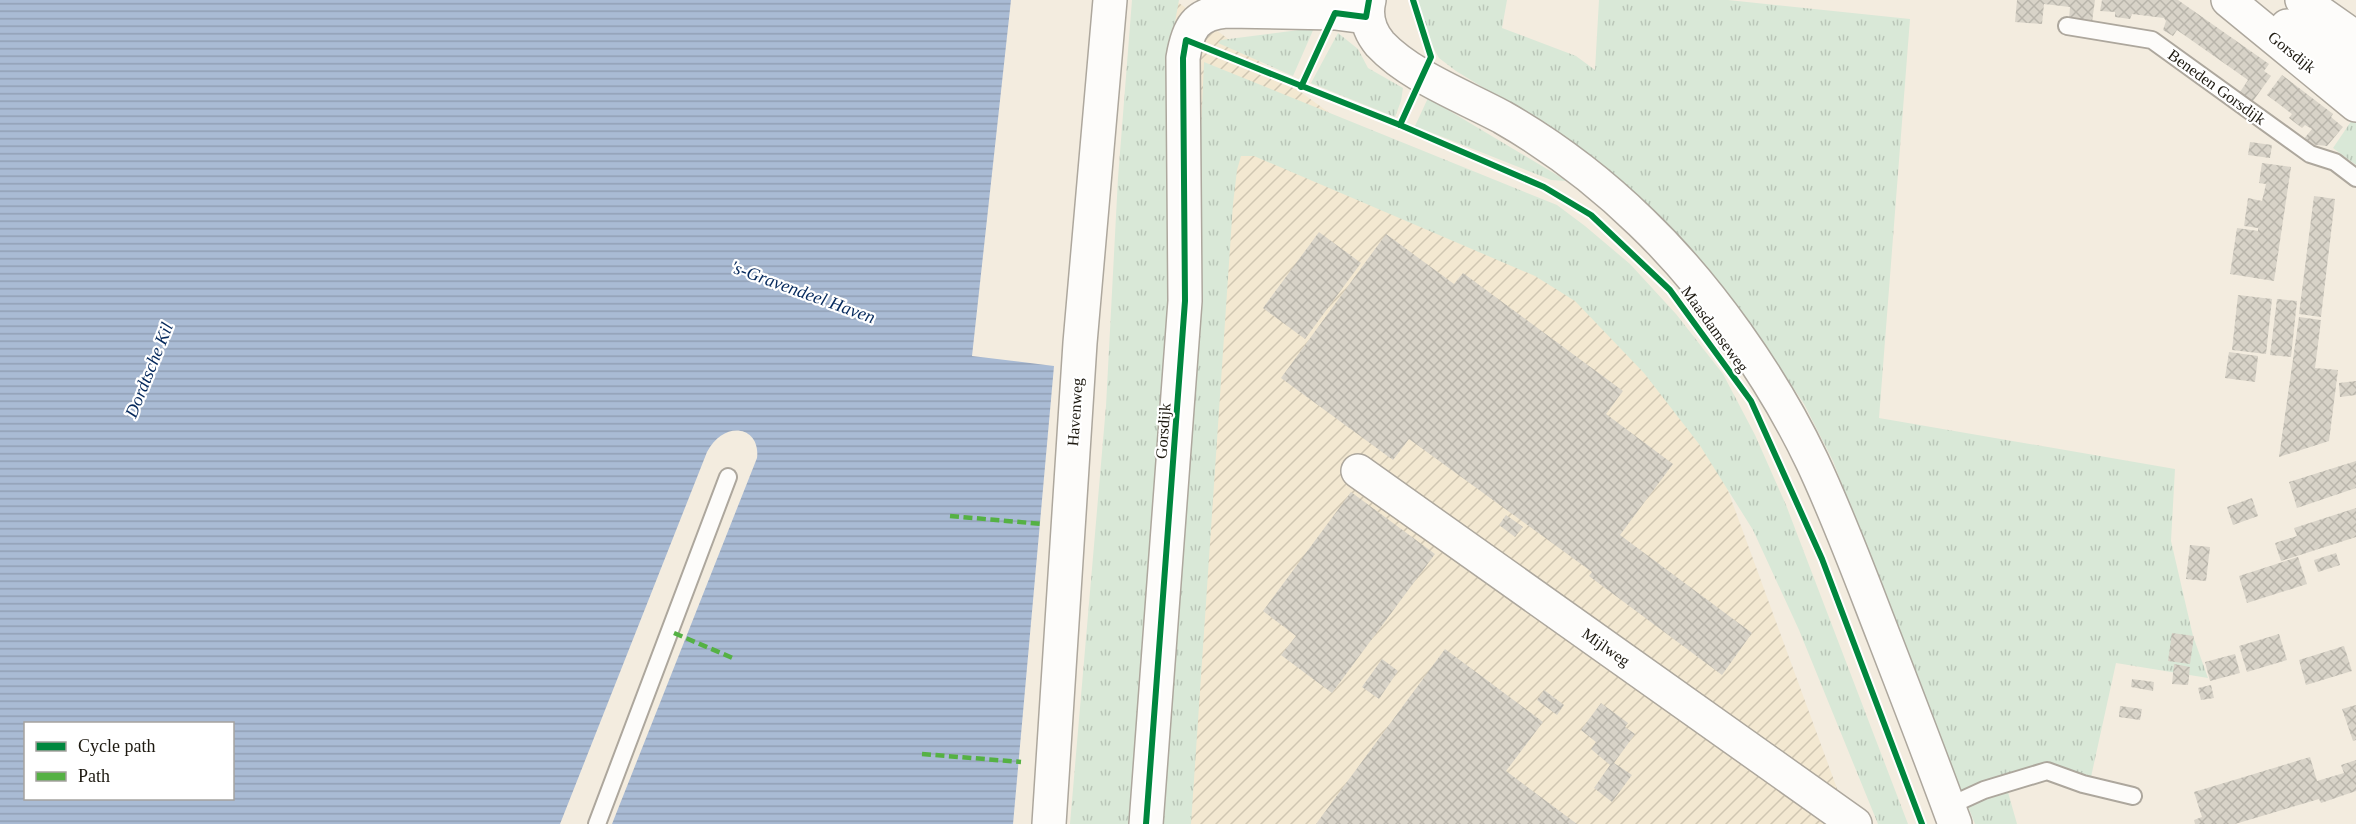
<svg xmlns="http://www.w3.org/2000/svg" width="2356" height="824" viewBox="0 0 2356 824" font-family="'Times New Roman',serif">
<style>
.industrial{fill:url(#industrial-furrows)}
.grass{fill:url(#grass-tufts)}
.water{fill:url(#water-rules);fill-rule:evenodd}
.building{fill:url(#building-cross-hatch)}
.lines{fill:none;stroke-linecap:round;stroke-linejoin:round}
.service-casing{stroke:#ada79d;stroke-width:20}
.minor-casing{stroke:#ada79d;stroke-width:36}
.tertiary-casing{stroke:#ada79d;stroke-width:36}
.service{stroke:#fdfcfa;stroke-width:16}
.minor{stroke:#fdfcfa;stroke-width:33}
.tertiary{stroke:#fdfcfa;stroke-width:33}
.quiet{stroke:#55b144;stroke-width:4.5;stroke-dasharray:9 4.5;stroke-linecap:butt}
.cycleway-casing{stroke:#fff;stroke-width:10}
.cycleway{stroke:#00873e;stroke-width:6}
.labels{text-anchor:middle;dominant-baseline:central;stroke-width:4.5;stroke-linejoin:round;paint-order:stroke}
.street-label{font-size:16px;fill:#1d1910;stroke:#fff}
.water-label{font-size:18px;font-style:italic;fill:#05295c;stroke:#fff}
</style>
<defs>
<pattern id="industrial-furrows" width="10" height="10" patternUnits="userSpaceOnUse" patternTransform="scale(1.5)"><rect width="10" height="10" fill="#f3e8d1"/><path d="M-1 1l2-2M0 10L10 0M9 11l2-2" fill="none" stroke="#d0c6b2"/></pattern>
<pattern id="grass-tufts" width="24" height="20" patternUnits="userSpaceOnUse" patternTransform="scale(1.5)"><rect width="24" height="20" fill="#d9e8d7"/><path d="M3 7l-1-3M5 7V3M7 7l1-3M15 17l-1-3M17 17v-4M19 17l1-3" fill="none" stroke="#bac6b8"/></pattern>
<pattern id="water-rules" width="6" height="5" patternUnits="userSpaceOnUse" patternTransform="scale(1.5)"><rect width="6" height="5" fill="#a9bbd4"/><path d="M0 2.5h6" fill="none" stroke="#91a0b5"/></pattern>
<pattern id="building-cross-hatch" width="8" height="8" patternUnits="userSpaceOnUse" patternTransform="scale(1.5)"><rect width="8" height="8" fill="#d8d3c8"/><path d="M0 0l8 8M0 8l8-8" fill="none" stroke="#b9b5ab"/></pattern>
</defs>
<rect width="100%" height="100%" fill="#f3ecdf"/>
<!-- industrial -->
<polygon class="industrial" points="1175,0 1685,373 1850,824 1122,824"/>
<!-- grass -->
<g class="grass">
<polygon points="1132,0 1179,0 1173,33 1177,165 1140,824 1070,824 1106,406 1118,178"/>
<polygon points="1415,0 1507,0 1502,28 1576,56 1595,70 1599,0 1728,0 1910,19 1879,418 2175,469 2171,541 2193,636 2208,678 2116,663 2091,777 2004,778 2017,824 1975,824 1896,628 1833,461 1804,404 1766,347 1708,270 1661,218 1604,167 1543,124 1456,71 1439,58 1420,24"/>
<polygon points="1314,28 1293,76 1218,43 1221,40"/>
<polygon points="1338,33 1358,49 1368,68 1403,88 1401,101 1395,117 1311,83"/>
<polygon points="1204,62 1557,205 1585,226 1630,264 1676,314 1723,374 1755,435 1786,505 1908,824 1878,824 1799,630 1753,530 1699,444 1644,373 1575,301 1535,276 1254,156 1241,156 1237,170 1233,204 1191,824 1160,824 1196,242"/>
<polygon points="1428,98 1567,181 1551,180 1415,126"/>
<polygon points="2352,120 2356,122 2356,165 2333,148"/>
</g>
<!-- water -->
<path class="water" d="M0 0H1011L972 356 1054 366 1013 824H612L757 458C761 426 724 419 707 452L560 824H0ZM26 724H232V798H26Z"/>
<!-- building -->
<g class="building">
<polygon points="2017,0 2095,0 2092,22 2069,19 2070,7 2044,4 2042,24 2015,22"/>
<polygon points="2102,0 2178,0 2269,64 2264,71 2271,76 2253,101 2240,92 2248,80 2177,30 2173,36 2163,30 2166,21 2164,18 2132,14 2130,19 2115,17 2115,12 2100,11"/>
<polygon points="2282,75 2333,114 2331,117 2343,127 2327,146 2308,144 2303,140 2312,129 2305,125 2302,128 2289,118 2292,114 2267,95"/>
<polygon points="2250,142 2272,145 2270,158 2248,155"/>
<polygon points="2262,163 2291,167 2274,281 2230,274 2237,228 2258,231 2258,228 2244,226 2248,198 2262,201 2266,184 2259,183"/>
<polygon points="2314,196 2335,199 2321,317 2299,314"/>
<polygon points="1319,232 1361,263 1305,339 1263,308"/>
<polygon points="1386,234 1454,284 1463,273 1623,391 1606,414 1673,464 1620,535 1752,633 1722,675 1589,576 1592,572 1409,439 1393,460 1281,378"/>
<polygon points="2238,295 2272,299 2266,354 2232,350"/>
<polygon points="2277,299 2297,301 2291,357 2270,355"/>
<polygon points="2299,317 2321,320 2315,368 2338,370 2329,441 2279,457"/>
<polygon points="2229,352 2258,356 2255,382 2225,378"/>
<polygon points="2356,381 2356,395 2340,397 2339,383"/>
<polygon points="2356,461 2356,488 2297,508 2289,482"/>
<polygon points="1351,492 1435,554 1332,693 1281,655 1296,636 1263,611"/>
<polygon points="2252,498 2258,516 2233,525 2227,507"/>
<polygon points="2356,508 2356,537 2281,561 2275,543 2297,536 2294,528"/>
<polygon points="1506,515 1523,527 1515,537 1499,525"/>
<polygon points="2190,545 2210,547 2206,581 2186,579"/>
<polygon points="2336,553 2340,565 2318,572 2314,560"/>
<polygon points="2298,557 2307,584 2247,603 2239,576"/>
<polygon points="2172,633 2194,636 2190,664 2168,661"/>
<polygon points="2279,634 2287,660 2247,672 2239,646"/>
<polygon points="2344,646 2352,671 2306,685 2299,660"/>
<polygon points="1445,649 1543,722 1506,771 1577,824 1316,824"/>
<polygon points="2235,654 2240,673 2210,681 2205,662"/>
<polygon points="1382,659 1398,671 1379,699 1362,687"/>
<polygon points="2174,664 2190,667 2188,685 2172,684"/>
<polygon points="2132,679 2154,682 2153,691 2131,687"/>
<polygon points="2211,685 2214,698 2201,700 2198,688"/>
<polygon points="1544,690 1564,705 1557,715 1537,700"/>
<polygon points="1601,703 1628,723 1625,727 1635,734 1614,763 1632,775 1612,802 1594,788 1610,765 1591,749 1596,742 1581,730"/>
<polygon points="2356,705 2356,740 2353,741 2342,709"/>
<polygon points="2120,706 2142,709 2140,720 2119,717"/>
<polygon points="2310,757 2317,781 2344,773 2341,765 2356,760 2356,791 2321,803 2319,799 2235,824 2195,824 2194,820 2202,817 2194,792"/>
</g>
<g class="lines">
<defs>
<g id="service">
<polyline points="2067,26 2152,40 2310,154 2335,162 2356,178"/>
<polyline points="1949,806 1984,790 2047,771 2083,784 2133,796"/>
<polyline points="597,824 728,477"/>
</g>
<g id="minor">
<polyline points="2228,0 2356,105"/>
<polyline points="2287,26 2356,68"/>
<polyline points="1358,471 1855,824"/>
<polyline points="1049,824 1080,343 1110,0"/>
<path d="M1146 824 1185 301 1183 58C1188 28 1195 14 1226 11L1335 13 1366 17"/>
</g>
<g id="tertiary">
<path d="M1369 0C1365 16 1369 31 1380 44 1410 76 1463 96 1502 117 1551 145 1600 182 1641 222 1708 286 1772 377 1812 461 1839 518 1861 578 1884 637 1908 699 1932 761 1955 824"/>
<polyline points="2302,0 2356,38"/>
</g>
</defs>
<!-- service casing -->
<use href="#service" class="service-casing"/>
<!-- minor casing -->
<use href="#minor" class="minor-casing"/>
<!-- tertiary casing -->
<use href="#tertiary" class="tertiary-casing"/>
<!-- service -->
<use href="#service" class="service"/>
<!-- minor -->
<use href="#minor" class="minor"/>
<!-- tertiary -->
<use href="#tertiary" class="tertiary"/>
<!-- quiet -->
<g class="quiet">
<polyline points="950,516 1042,524"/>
<polyline points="674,633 735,659"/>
<polyline points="922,754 1021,762"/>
</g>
<defs>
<g id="cycleway">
<polyline points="1301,87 1335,13 1366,17 1369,0"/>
<polyline points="1400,125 1431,57 1413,0"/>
<polyline points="1146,824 1185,301 1183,58 1186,40 1400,125 1544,187 1591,215 1670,290 1751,401 1822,559 1922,824"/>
</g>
</defs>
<!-- cycleway casing -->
<use href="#cycleway" class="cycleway-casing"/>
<!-- cycleway -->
<use href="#cycleway" class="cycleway"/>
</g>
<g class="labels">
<!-- street labels -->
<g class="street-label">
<text transform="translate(2292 52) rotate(39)">Gorsdijk</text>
<text transform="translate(2217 87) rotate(36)">Beneden Gorsdijk</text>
<text transform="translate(1715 329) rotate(54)">Maasdamseweg</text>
<text transform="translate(1075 412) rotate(-86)">Havenweg</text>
<text transform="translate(1163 431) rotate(-86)">Gorsdijk</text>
<text transform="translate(1606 647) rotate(35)">Mijlweg</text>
</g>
<!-- water labels -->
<g class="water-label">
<text transform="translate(803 292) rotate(20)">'s-Gravendeel Haven</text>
<text transform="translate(149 370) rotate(-68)">Dordtsche Kil</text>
</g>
</g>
<!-- legend -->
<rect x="24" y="722" width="210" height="78" fill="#ffffff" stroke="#a5a39f" stroke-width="1.5"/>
<rect x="36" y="742" width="30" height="9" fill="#00873e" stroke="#a5a39f" stroke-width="1.5"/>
<text x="78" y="752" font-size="18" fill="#1d1910">Cycle path</text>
<rect x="36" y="772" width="30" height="9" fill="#55b144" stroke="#a5a39f" stroke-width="1.5"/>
<text x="78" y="782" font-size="18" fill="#1d1910">Path</text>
</svg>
